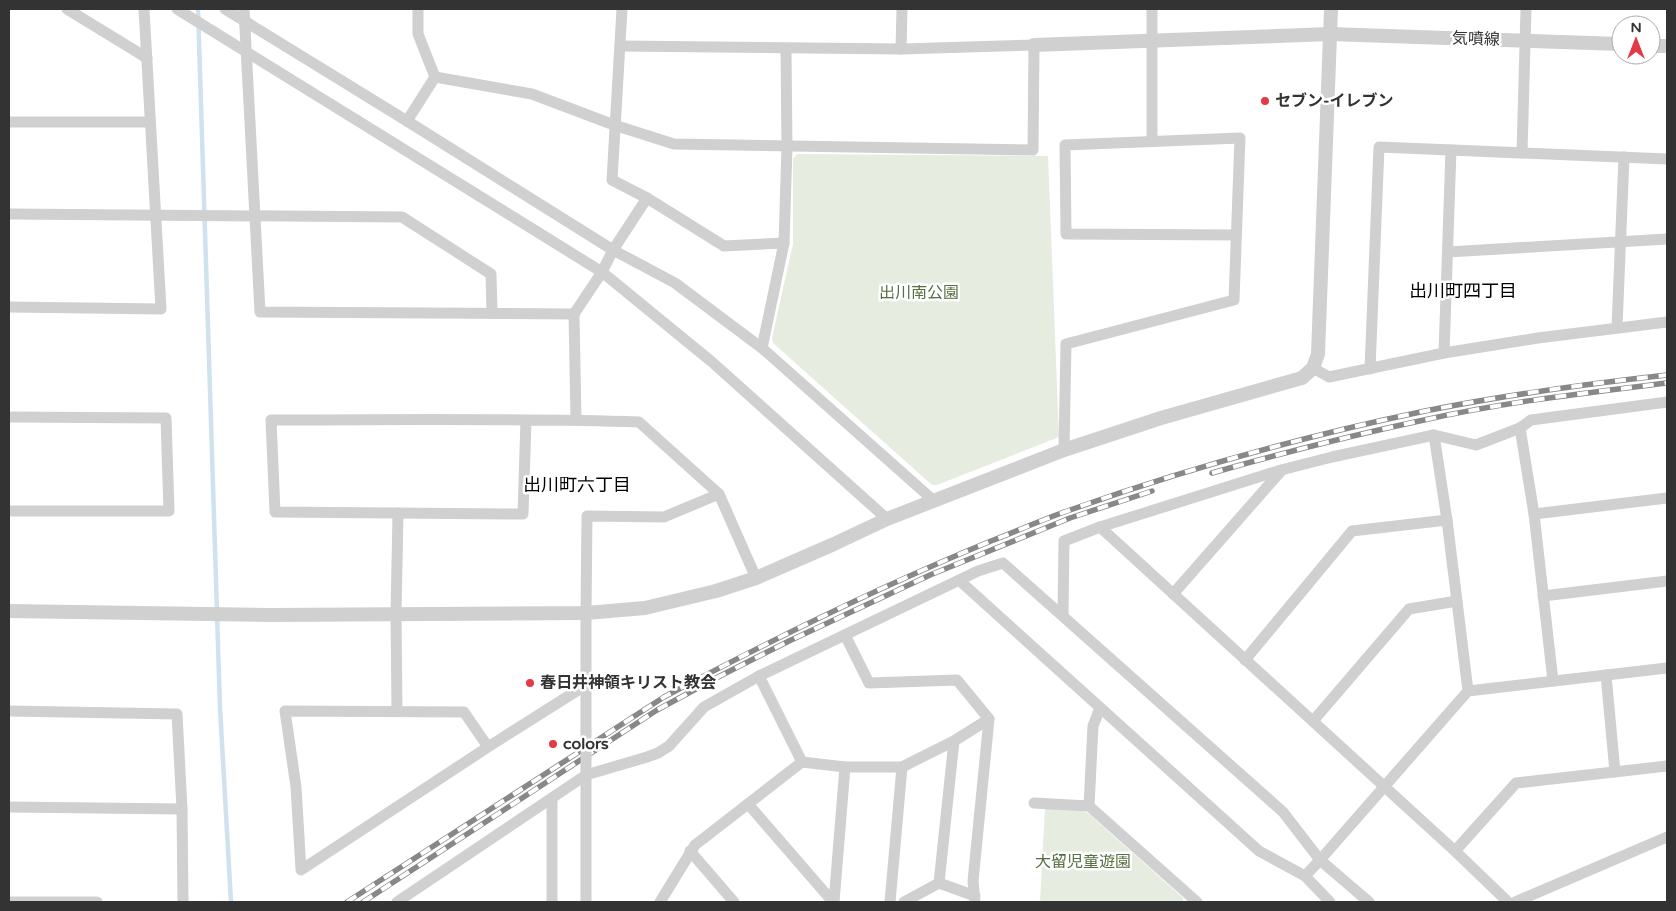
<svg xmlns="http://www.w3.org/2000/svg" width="1676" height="911" viewBox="0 0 1676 911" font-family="'Varela Round','Noto Sans JP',sans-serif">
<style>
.green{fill:#e6ecdf}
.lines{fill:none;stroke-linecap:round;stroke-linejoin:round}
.stream{stroke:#cfe2ee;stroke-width:4.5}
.minor{stroke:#d0d0d0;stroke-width:11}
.tertiary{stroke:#d0d0d0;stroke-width:14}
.rail-casing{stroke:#888;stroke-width:5.5}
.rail{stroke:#fff;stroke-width:4;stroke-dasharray:11;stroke-linecap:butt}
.minor-bridge{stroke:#d0d0d0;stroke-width:11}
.poi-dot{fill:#e63946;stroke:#fff;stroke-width:2}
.labels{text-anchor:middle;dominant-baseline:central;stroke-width:5;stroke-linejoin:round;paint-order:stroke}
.street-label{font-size:16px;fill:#333;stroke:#fff}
.poi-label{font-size:16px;font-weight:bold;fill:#333;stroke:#fff;text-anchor:start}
.park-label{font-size:16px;fill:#56703f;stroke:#fff}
.neighbourhood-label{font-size:18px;fill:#000;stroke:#fff}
</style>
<rect width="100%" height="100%" fill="#fff"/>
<!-- green -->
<g class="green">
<polygon points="797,154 1048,156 1059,437 937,485 932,485 773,343 772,338 793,244 793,159"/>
<polygon points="1045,808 1081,810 1089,814 1183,898 1183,902 1040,902"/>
</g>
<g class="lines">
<!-- stream -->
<polyline class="stream" points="198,9 220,708 231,902"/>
<!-- minor -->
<g class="minor">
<polyline points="67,9 147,58"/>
<polyline points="177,9 602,272 712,362 887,519"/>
<polyline points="225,9 407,121 613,250 675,283 762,348 933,500"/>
<polyline points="244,9 260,312 574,314"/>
<polyline points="622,9 612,180 647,198 724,246 784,243"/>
<polyline points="1152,9 1152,141"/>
<polyline points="901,49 902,9"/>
<polyline points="435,77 532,94 614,125 674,144 1033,150 1034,45 901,49 620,46"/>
<polyline points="407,121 435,77 418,34 418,9"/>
<polyline points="9,122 150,122"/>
<polyline points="1522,153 1526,9"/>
<polyline points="9,214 402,217 491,274 492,313"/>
<polyline points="1448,252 1667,239"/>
<polyline points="9,307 161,309 144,9"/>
<polyline points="1617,327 1624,157"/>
<polyline points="762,348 784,243 787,147 786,49"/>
<polyline points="1444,353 1451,150"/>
<polyline points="1313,368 1329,377 1444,353 1538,338 1667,322"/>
<polyline points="1370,369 1379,147 1667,159"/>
<polyline points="9,417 166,418 169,511 9,511"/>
<path d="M526 420 523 514 275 512 271 420C394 420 516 418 639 422L719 494 756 578"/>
<polyline points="576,420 574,314 602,272 613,250 647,198"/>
<polyline points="1434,435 1447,520 1468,691"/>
<polyline points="1064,450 1066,344 1234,300 1240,138 1065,145 1066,234 1236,235"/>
<polyline points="1534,514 1667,498"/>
<polyline points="1100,527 1455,851 1508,902"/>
<polyline points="960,581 1259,851 1305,876 1330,902"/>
<polyline points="1173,594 1281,471"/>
<polyline points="1543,596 1667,581"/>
<polyline points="1063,615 1064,541 1100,527 1281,470 1332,457 1434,435 1476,445 1520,428"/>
<polyline points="845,635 869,683 957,680 989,719 973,881 975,902"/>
<polyline points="1245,660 1352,531 1447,520"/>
<polyline points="1606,675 1615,772"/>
<polyline points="759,676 802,762 845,767 902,767 954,741 989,719"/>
<polyline points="1553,681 1534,514 1520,428 1531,420 1667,402"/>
<polyline points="9,711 177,714 182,809 183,902"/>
<polyline points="397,711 396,614 398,513"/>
<polyline points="1313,721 1409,609 1457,601"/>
<polyline points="586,731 586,613 587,516 664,517 719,494"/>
<polyline points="488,747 464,712 285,711 296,787 301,870 488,747 586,685"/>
<polyline points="586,775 586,902"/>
<polyline points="552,798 552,902"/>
<polyline points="1034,803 1089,806 1197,902"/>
<polyline points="748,804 833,902"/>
<polyline points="1089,806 1093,726 1100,708"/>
<polyline points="9,807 182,809"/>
<polyline points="690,851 734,902"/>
<polyline points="1455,851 1516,783 1667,766"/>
<polyline points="1305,876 1320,860 1468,691 1667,668"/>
<polyline points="939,883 954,741"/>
<polyline points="9,902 97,902"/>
<polyline points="397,902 586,775 647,757 658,753 669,746 704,707 759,676 978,571 1003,563 1283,812 1320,860 1369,902"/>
<polyline points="660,902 695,845 802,762"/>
<polyline points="834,902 845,767"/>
<polyline points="890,902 902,767"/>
<polyline points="904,902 939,883 975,896"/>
<polyline points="1515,902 1667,837"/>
</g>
<!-- tertiary -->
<g class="tertiary">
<polyline points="1034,45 1330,34 1621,44"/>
<polyline points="1651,46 1667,46"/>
<polyline points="9,611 271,615 586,613 645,608 716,591 756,578 834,544 887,519 1064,450 1161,418 1302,378 1313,368 1318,354 1331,9"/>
</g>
<defs>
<g id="rail">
<path d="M1212 473C1282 453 1353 435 1424 420 1504 402 1586 393 1667 383"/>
<path d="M347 902 664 697C771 640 879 587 991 541 1017 531 1044 519 1070 510 1186 469 1305 436 1425 411 1505 395 1586 384 1667 375"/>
<polyline points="363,902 657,710 720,676 789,641 930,575 1070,518 1152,491"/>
</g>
</defs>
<!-- rail casing -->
<use href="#rail" class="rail-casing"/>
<!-- rail -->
<use href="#rail" class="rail"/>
<!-- minor-bridge -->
<polyline class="minor-bridge" points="586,731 586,775"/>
</g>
<!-- markers -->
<g class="poi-dot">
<circle cx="1265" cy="101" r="5"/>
<circle cx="530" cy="683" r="5"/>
<circle cx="553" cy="744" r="5"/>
</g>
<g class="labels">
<!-- street labels -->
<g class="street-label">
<text transform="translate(1476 39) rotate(2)">気噴線</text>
</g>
<!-- poi labels -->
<g class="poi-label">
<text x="1275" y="101">セブン-イレブン</text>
<text x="540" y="683">春日井神領キリスト教会</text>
<text x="563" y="744">colors</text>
</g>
<!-- park labels -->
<g class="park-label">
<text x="919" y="293">出川南公園</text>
<text x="1083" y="862">大留児童遊園</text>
</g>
<!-- neighbourhood labels -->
<g class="neighbourhood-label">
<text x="1463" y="291">出川町四丁目</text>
<text x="577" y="485">出川町六丁目</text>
</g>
</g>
<!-- border -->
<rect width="1676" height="911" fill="none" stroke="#333333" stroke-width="20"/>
<!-- north arrow -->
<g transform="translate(1636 40)"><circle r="24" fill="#ffffff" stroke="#adadad"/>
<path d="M0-4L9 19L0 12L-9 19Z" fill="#e63946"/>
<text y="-8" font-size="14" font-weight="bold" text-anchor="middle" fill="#333333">N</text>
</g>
</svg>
